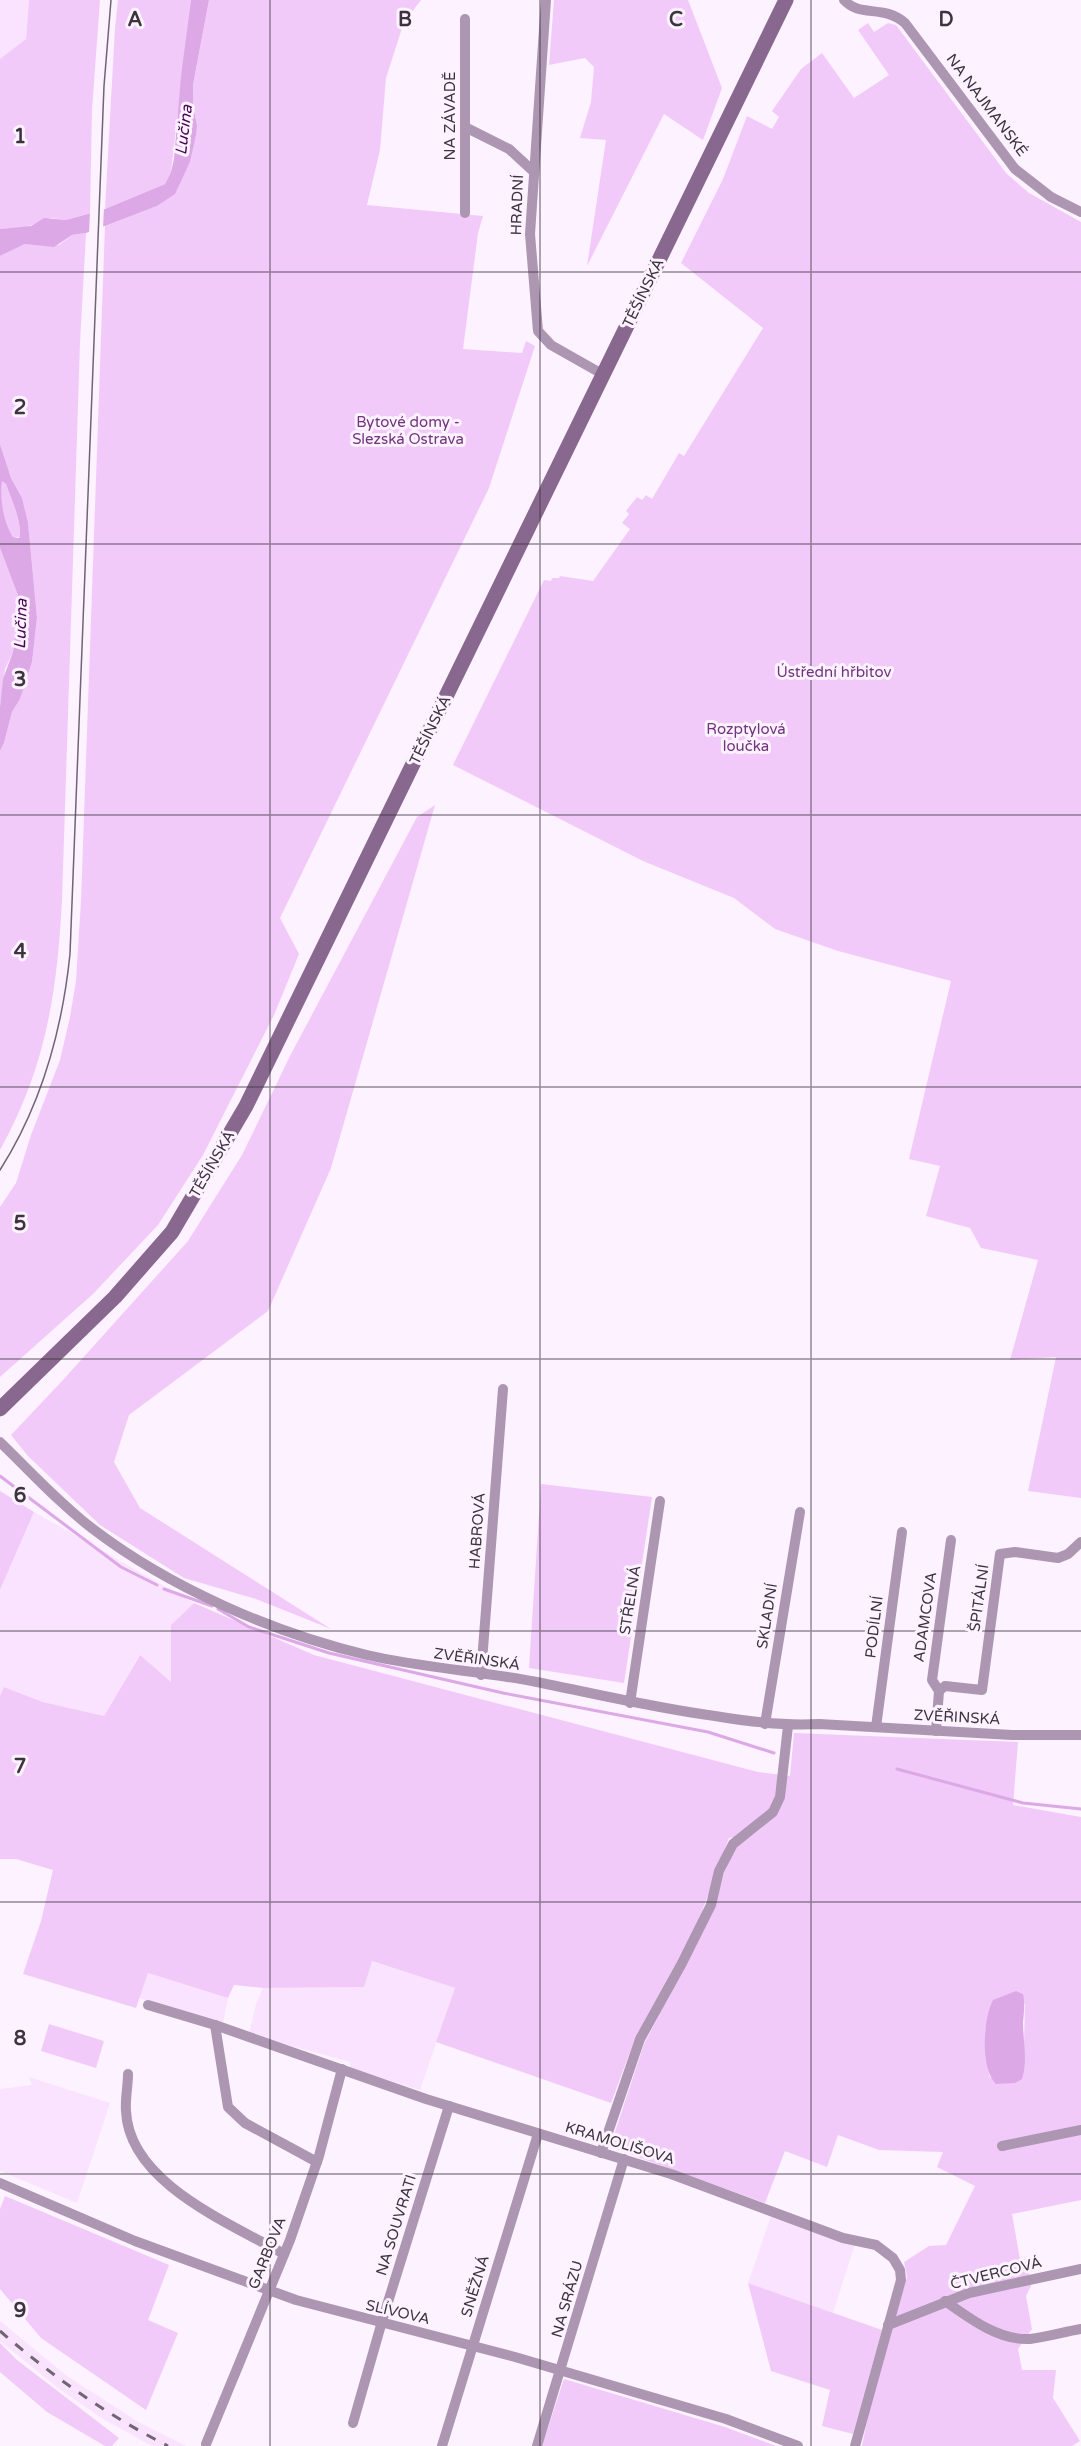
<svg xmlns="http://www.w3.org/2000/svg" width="1081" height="2446" viewBox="0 0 1081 2446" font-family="'Varela Round',sans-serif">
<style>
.built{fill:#fae3fe}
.green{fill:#f2cafa;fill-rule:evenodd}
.water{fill:#dca8e6;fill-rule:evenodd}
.pier{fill:#fdf2ff}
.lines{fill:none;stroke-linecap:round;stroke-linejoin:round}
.stream{stroke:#dca8e6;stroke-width:3}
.minor{stroke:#ad96b1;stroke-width:10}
.secondary{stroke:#88688f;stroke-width:15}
.tram{stroke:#6e6670;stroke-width:1.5}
.rail{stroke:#6e6670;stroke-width:3;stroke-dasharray:10 10;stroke-linecap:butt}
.grid{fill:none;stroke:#3b343d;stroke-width:1.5;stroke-opacity:0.55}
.labels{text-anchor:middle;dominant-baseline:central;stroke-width:6;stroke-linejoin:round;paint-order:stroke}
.street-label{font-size:15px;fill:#3b343d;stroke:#fdf2ff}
.park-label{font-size:15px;fill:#71337d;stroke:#fdf2ff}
.water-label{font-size:16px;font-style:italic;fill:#460452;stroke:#fdf2ff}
.grid-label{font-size:20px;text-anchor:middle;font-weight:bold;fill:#3b343d;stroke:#fdf2ff;stroke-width:6;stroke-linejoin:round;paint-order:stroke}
</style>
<rect width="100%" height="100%" fill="#fdf2ff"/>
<!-- built -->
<g class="built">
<polygon points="0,0 29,0 26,39 0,60"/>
<polygon points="34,1512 194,1603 171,1625 171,1682 139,1655 104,1716 43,1702 4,1687 0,1696 0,1590"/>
<polygon points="371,1961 455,1988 420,2090 350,2068 350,2062 249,2034 256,2004 263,1988 364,1987"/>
<polygon points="148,1973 228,1998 223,2023 139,1998"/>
<polygon points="29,2077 110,2103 77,2203 0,2171 0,2089 32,2085"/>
<polygon points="771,2216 855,2244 833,2313 748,2283"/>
<polygon points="0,2321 67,2376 140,2423 186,2446 152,2446 103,2419 59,2389 0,2341"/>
</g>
<!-- green -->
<g class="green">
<polygon points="29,0 100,0 92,110 90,213 66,220 51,218 26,227 0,229 0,59 26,39"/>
<polygon points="118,0 191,0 171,172 165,184 105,209 115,28"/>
<polygon points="209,0 421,0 404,22 386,78 380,150 367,205 483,216 478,233 463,349 522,353 526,341 535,346 489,488 280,918 299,954 274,1015 203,1155 158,1225 93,1294 0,1377 0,1207 16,1183 31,1135 60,1060 70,1017 76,981 81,901 105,225 157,206 174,194 190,162 197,125 193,106 193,85"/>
<polygon points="554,0 688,0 722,88 703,140 664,114 587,266 606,140 580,138 591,102 594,67 585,58 549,65"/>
<polygon points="868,23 874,32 888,23 896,25 1006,173 1029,193 1081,222 1081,1498 1028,1491 1056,1357 1010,1360 1038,1260 981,1248 970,1228 926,1216 940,1166 909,1159 951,981 838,951 775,929 734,898 643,861 453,765 544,580 551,581 552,578 559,578 560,576 593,581 630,529 622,523 629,514 626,511 637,497 642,500 646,495 652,499 679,453 684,456 763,328 681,263 723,179 747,116 772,129 779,117 772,111 801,69 822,53 854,98 889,75 858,30"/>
<path d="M86 233 80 343 62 900C57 993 46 1067 0 1150V751L4 743 12 712 20 699 32 662 37 618 28 522 22 498 11 478 0 444V256L25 244 59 245 72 235Z"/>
<path d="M2 481 6 484C12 501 21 519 20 537H13C2 522 0 499 2 481Z"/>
<polygon points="0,548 19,598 13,652 5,669 0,707"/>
<polygon points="435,805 331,1168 268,1311 129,1415 114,1462 140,1508 331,1629 256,1599 184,1578 100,1525 28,1456 11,1435 63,1380 188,1241 242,1155 290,1056 417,817"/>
<polygon points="541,1484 652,1497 624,1683 529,1668"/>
<polygon points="0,1491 34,1512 0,1590"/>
<path d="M194 1603 314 1655 758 1772 790 1776 794 1733 1018 1742 1013 1805 1081 1817V2200L1012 2214 1021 2265 1029 2272 1031 2286 1026 2296 1032 2329 1018 2349 1022 2370H1056L1053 2398 1080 2441 1072 2446H862L870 2406 907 2277 904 2262 929 2246 946 2245 975 2186 937 2167 943 2152 879 2150 838 2135 827 2167 785 2151 765 2203 610 2147 644 2044 715 1907 724 1873 737 1844 750 1836 729 1838 697 1925 636 2036 611 2103 436 2042 455 1988 372 1961 364 1987 263 1988 234 1985 228 1998 148 1973 136 2008 23 1974 41 1921 53 1870 16 1859H0V1696L4 1687 43 1702 104 1716 140 1655 171 1682V1625ZM1025 2004 1024 2043 990 2078 986 2055 985 2029Z"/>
<polygon points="49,2024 104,2041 96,2068 41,2051"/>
<polygon points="5,2196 169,2265 148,2320 178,2333 146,2410 41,2338 0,2289 0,2209"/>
<polygon points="748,2283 882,2330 853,2434 822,2426 830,2390 771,2371"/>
<polygon points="0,2343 17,2360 119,2438 112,2446 105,2446 47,2412 0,2372"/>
<polygon points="564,2379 725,2427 776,2446 542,2446"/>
</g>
<!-- water -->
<g class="water">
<polygon points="191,0 209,0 193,85 193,106 197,125 196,135 190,162 175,194 157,206 86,233 72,235 54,247 25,244 0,256 0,229 31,226 44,218 66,220 105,209 165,184 171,172 174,159 181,76"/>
<path d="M0 444 11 478 22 498 28 522 37 618 32 662 20 699 12 712 4 743 0 751V707L3 679 13 652 19 598 0 548ZM2 481 6 484C12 501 21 519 20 537L18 538 13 537C3 522 0 499 2 481Z"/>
<path d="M1016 1991 1023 1994C1025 2004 1024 2012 1023 2022 1023 2041 1028 2061 1022 2079L1015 2083 996 2084C980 2068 983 2019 993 2000Z"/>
</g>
<!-- pier -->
<polygon class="pier" points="104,206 103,229 89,235 90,210"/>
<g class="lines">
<!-- stream -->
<g class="stream">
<polyline points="0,1476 121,1567 157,1585"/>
<polyline points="164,1589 212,1606"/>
<polyline points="218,1609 249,1627 329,1653 503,1693 708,1732 774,1753"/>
<polyline points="897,1769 1023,1803 1081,1809"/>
</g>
<!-- minor -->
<g class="minor">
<polyline points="546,0 530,234 538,331 551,345 604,375"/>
<path d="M844 0C860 18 883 4 905 23L1015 169 1051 197 1081 212"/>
<polyline points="465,19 465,213"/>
<polyline points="465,127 509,149 533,171"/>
<path d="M0 1442C30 1471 59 1503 93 1529 169 1587 273 1633 367 1655 423 1668 481 1671 537 1682 596 1694 655 1708 715 1716 750 1722 783 1726 819 1724L1012 1735H1081"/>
<polyline points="481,1675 503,1389"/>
<polyline points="939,1691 945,1686 982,1690 1000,1554 1015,1552 1058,1558 1068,1554 1081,1542"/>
<polyline points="630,1703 660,1501"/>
<polyline points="765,1724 800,1512"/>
<polyline points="876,1727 902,1532"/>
<polyline points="936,1731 939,1691 932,1680 951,1540"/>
<polyline points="148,2005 215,2025 426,2099 671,2174 843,2238 876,2245 893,2258 900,2270 901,2280 855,2446"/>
<polyline points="215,2025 228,2107 245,2123 317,2162"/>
<path d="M128 2074C128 2086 125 2099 126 2111 129 2183 230 2223 284 2254"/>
<polyline points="1002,2146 1081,2130"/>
<polyline points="601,2153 640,2039 682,1963 711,1905 719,1871 733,1844 773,1812 780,1797 788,1726"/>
<polyline points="0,2183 135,2241 296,2300 515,2357 726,2419 798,2446"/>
<path d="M945 2301C969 2318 999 2341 1030 2339 1047 2337 1064 2332 1081 2329"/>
<polyline points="888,2325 969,2293 1081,2269"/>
<polyline points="353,2423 383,2318 449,2106"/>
<polyline points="206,2444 290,2240 319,2156 342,2069"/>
<polyline points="442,2446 538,2134"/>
<polyline points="537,2446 624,2159"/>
</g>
<!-- secondary -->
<polyline class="secondary" points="0,1409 115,1297 172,1232 246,1106 786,0"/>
<!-- tram -->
<path class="tram" d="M0 1170C42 1104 62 1032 70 954L104 86 111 0"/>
<!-- rail -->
<path class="rail" d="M0 2331C52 2376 107 2415 168 2446"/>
</g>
<!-- grid -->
<path class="grid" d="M270 0V2446M540 0V2446M811 0V2446M0 272H1081M0 544H1081M0 815H1081M0 1087H1081M0 1359H1081M0 1631H1081M0 1902H1081M0 2174H1081"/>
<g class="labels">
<!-- street labels -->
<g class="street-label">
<text transform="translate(987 105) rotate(53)">NA NAJMANSKÉ</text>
<text transform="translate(450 116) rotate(-90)">NA ZÁVADĚ</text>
<text transform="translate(517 205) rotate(-88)">HRADNÍ</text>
<text transform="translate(643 293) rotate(-64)">TĚŠÍNSKÁ</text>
<text transform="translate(430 730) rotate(-64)">TĚŠÍNSKÁ</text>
<text transform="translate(212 1164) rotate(-60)">TĚŠÍNSKÁ</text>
<text transform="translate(477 1531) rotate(-86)">HABROVÁ</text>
<text transform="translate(979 1598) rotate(-82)">ŠPITÁLNÍ</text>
<text transform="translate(630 1600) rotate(-81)">STŘELNÁ</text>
<text transform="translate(767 1616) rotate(-81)">SKLADNÍ</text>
<text transform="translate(925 1617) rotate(-82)">ADAMCOVA</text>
<text transform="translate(874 1627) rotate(-83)">PODÍLNÍ</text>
<text transform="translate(477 1659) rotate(8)">ZVĚŘINSKÁ</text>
<text transform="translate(957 1717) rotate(3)">ZVĚŘINSKÁ</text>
<text transform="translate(620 2143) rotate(17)">KRAMOLIŠOVA</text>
<text transform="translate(396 2225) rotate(-73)">NA SOUVRATI</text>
<text transform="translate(267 2253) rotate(-68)">GARBOVA</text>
<text transform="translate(996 2273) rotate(-14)">ČTVERCOVÁ</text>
<text transform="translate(475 2286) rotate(-73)">SNĚŽNÁ</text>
<text transform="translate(567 2299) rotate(-74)">NA SRÁZU</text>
<text transform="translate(398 2312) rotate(13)">SLÍVOVA</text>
</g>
<!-- park labels -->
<g class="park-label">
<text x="408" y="422">Bytové domy -<tspan x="408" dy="17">Slezská Ostrava</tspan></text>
<text x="834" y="672">Ústřední hřbitov</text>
<text x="746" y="729">Rozptylová<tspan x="746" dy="17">loučka</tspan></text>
</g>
<!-- water labels -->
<g class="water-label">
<text transform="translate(184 130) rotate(-83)">Lučina</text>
<text transform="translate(21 624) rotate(-88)">Lučina</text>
</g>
</g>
<g class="grid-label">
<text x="135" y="26">A</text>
<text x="405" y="26">B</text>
<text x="676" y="26">C</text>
<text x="946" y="26">D</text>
<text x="20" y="143">1</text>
<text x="20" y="414">2</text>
<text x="20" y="686">3</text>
<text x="20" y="958">4</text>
<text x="20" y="1230">5</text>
<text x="20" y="1502">6</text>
<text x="20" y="1773">7</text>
<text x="20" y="2045">8</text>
<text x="20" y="2317">9</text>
</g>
</svg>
